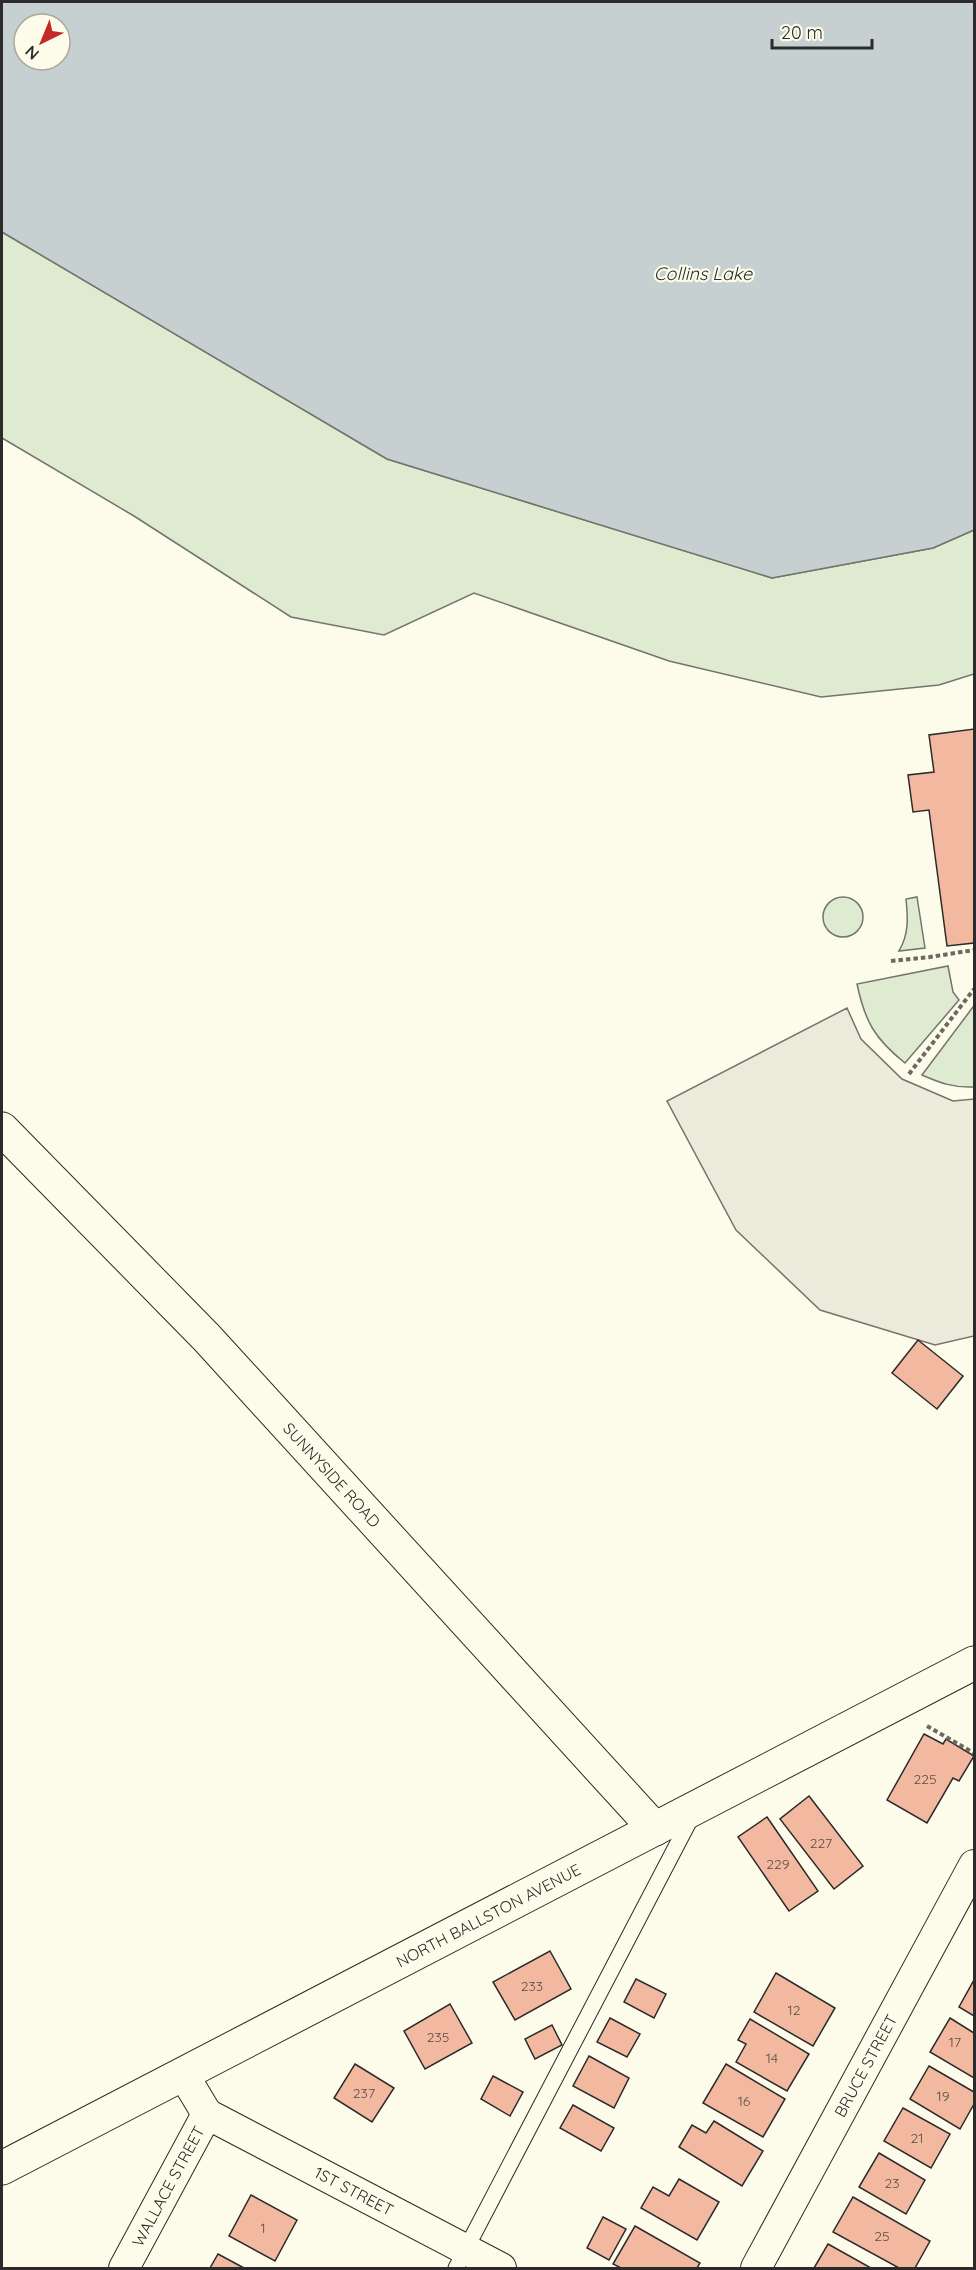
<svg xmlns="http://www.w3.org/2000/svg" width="976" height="2270" viewBox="0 0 976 2270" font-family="Quicksand,sans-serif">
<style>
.green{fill:#deebd1;stroke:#74746e;stroke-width:1.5}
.parking{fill:#eceadb;stroke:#74746e;stroke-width:1.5}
.water{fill:#c7d0d0;stroke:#74746e;stroke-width:1.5;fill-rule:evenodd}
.building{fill:#f2b8a0;stroke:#2b2b2b;stroke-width:1.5}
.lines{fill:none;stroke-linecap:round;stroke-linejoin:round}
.service-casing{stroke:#2b2b2b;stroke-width:17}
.minor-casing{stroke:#2b2b2b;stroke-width:32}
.tertiary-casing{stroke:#2b2b2b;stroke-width:35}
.primary-casing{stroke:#2b2b2b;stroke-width:35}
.path{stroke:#6a6964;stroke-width:4;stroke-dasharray:4.5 3;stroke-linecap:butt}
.service{stroke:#fdfbea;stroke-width:15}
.minor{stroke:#fdfbea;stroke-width:30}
.tertiary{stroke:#fdfbea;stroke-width:33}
.primary{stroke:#fdfbea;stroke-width:33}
.labels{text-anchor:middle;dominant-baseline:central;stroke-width:4.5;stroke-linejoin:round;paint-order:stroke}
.number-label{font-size:14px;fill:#5d4e48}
.street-label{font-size:16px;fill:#2b2b2b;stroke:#fdfbea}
.water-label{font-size:18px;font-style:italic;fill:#2b2b2b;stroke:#fdfbea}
</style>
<rect width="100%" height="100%" fill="#fdfbea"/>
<!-- green -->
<g class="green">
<polygon points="2,232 387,459 772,578 933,548 974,530 974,674 939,685 821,697 669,661 474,593 384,635 291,617 134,516 2,438"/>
<circle cx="843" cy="917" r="20"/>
<path d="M917 897 925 948 899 951C909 934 908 918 906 899Z"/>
<path d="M948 966 953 992 959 1000 905 1063C875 1039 865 1022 857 984Z"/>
<path d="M973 1007 974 1008V1087C954 1088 940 1083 922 1075Z"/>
</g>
<!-- parking -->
<polygon class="parking" points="847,1008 861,1039 902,1079 953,1101 974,1099 974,1336 935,1345 820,1310 736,1230 667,1101"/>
<!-- water -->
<path class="water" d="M2 2H974V530L933 548 772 578 387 459 2 232ZM24 24H60V60H24Z"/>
<!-- building -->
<g class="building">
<polygon points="974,729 974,943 947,946 929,810 913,812 908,775 934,772 929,735"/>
<polygon points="918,1340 963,1376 937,1409 892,1373"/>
<polygon points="924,1734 943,1744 946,1739 974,1756 959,1781 953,1778 927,1823 887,1800"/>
<polygon points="809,1796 863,1866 834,1889 780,1819"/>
<polygon points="767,1817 818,1891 789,1911 738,1837"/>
<polygon points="550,1951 571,1989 515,2020 493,1982"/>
<polygon points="776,1973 835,2008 813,2046 754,2012"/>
<polygon points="636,1979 666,1994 654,2018 624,2002"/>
<polygon points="974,1980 974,2016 959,2007"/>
<polygon points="450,2004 472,2043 425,2069 404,2031"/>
<polygon points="610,2018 640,2034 627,2057 597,2042"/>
<polygon points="950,2018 974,2033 974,2078 930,2052"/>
<polygon points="750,2019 809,2054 787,2091 736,2062 746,2044 738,2040"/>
<polygon points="552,2025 562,2045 535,2059 525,2039"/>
<polygon points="589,2056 629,2078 614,2108 573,2086"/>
<polygon points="355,2064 394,2088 372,2122 334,2098"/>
<polygon points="726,2064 785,2099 763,2137 703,2103"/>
<polygon points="929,2066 974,2092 974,2104 960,2129 910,2099"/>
<polygon points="493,2076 523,2092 510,2116 481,2099"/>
<polygon points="573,2105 614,2128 601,2151 560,2128"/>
<polygon points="903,2108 950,2134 931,2168 884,2141"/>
<polygon points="714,2121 763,2151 742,2186 679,2147 692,2125 706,2133"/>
<polygon points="879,2153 925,2180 906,2214 859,2187"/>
<polygon points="679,2179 719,2202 697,2240 641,2208 653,2187 669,2196"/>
<polygon points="251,2195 297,2220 275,2261 229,2236"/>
<polygon points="853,2197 930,2241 915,2268 899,2268 833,2232"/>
<polygon points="603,2217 626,2229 609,2260 587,2248"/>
<polygon points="635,2226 700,2263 697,2268 621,2268 613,2264"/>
<polygon points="828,2244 871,2268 814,2268"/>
<polygon points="218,2254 244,2268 210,2268"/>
</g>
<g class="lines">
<defs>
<polyline id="service" points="456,2268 692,1816"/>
<g id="minor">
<path id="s1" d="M207 2114 501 2268"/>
<path id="s2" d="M124 2268 207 2114 183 2074"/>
<path id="s3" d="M756 2268 974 1865"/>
</g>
<g id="tertiary">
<path id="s4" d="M2 1129 207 1338 655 1829"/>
</g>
<g id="primary">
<path id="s5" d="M2 2168 974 1663"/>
</g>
</defs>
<!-- service casing -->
<use href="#service" class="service-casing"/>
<!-- minor casing -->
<use href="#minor" class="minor-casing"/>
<!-- tertiary casing -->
<use href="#tertiary" class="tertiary-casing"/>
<!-- primary casing -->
<use href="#primary" class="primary-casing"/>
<!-- path -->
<g class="path">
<polyline points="891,961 930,957 974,950"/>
<polyline points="909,1074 974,989"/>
<polyline points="927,1726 974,1753"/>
</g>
<!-- service -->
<use href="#service" class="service"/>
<!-- minor -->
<use href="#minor" class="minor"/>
<!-- tertiary -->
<use href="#tertiary" class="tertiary"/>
<!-- primary -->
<use href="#primary" class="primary"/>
</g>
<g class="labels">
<!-- number labels -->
<g class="number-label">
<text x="925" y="1779">225</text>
<text x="821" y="1843">227</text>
<text x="778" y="1864">229</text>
<text x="532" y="1986">233</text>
<text x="794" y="2010">12</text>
<text x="438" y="2037">235</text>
<text x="955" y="2042">17</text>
<text x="772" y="2058">14</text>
<text x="364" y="2093">237</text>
<text x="943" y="2096">19</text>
<text x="744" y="2101">16</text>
<text x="917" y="2138">21</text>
<text x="892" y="2183">23</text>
<text x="263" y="2228">1</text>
<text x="882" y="2236">25</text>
</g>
<!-- street labels -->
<g class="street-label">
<text stroke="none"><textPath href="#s4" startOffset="478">SUNNYSIDE ROAD</textPath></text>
<text stroke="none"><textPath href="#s5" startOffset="548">NORTH BALLSTON AVENUE</textPath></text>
<text stroke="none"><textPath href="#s3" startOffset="230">BRUCE STREET</textPath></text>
<text stroke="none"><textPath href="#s2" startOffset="93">WALLACE STREET</textPath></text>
<text stroke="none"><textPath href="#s1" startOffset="166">1ST STREET</textPath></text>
</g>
<!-- water labels -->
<g class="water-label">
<text x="703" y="273">Collins Lake</text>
</g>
</g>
<!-- border -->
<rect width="976" height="2270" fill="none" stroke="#2b2b2b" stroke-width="6"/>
<!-- north arrow -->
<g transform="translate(42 42) rotate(223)"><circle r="28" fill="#fdfbea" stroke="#a9a89e" stroke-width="1.5"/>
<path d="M0-4.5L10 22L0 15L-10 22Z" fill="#c62828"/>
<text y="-9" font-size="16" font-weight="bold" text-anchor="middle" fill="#2b2b2b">N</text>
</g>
<!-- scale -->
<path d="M772 39v9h100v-9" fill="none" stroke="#2b2b2b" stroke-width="3"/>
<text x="781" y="39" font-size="18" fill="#2b2b2b" stroke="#fdfbea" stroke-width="4.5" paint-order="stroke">20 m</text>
</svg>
